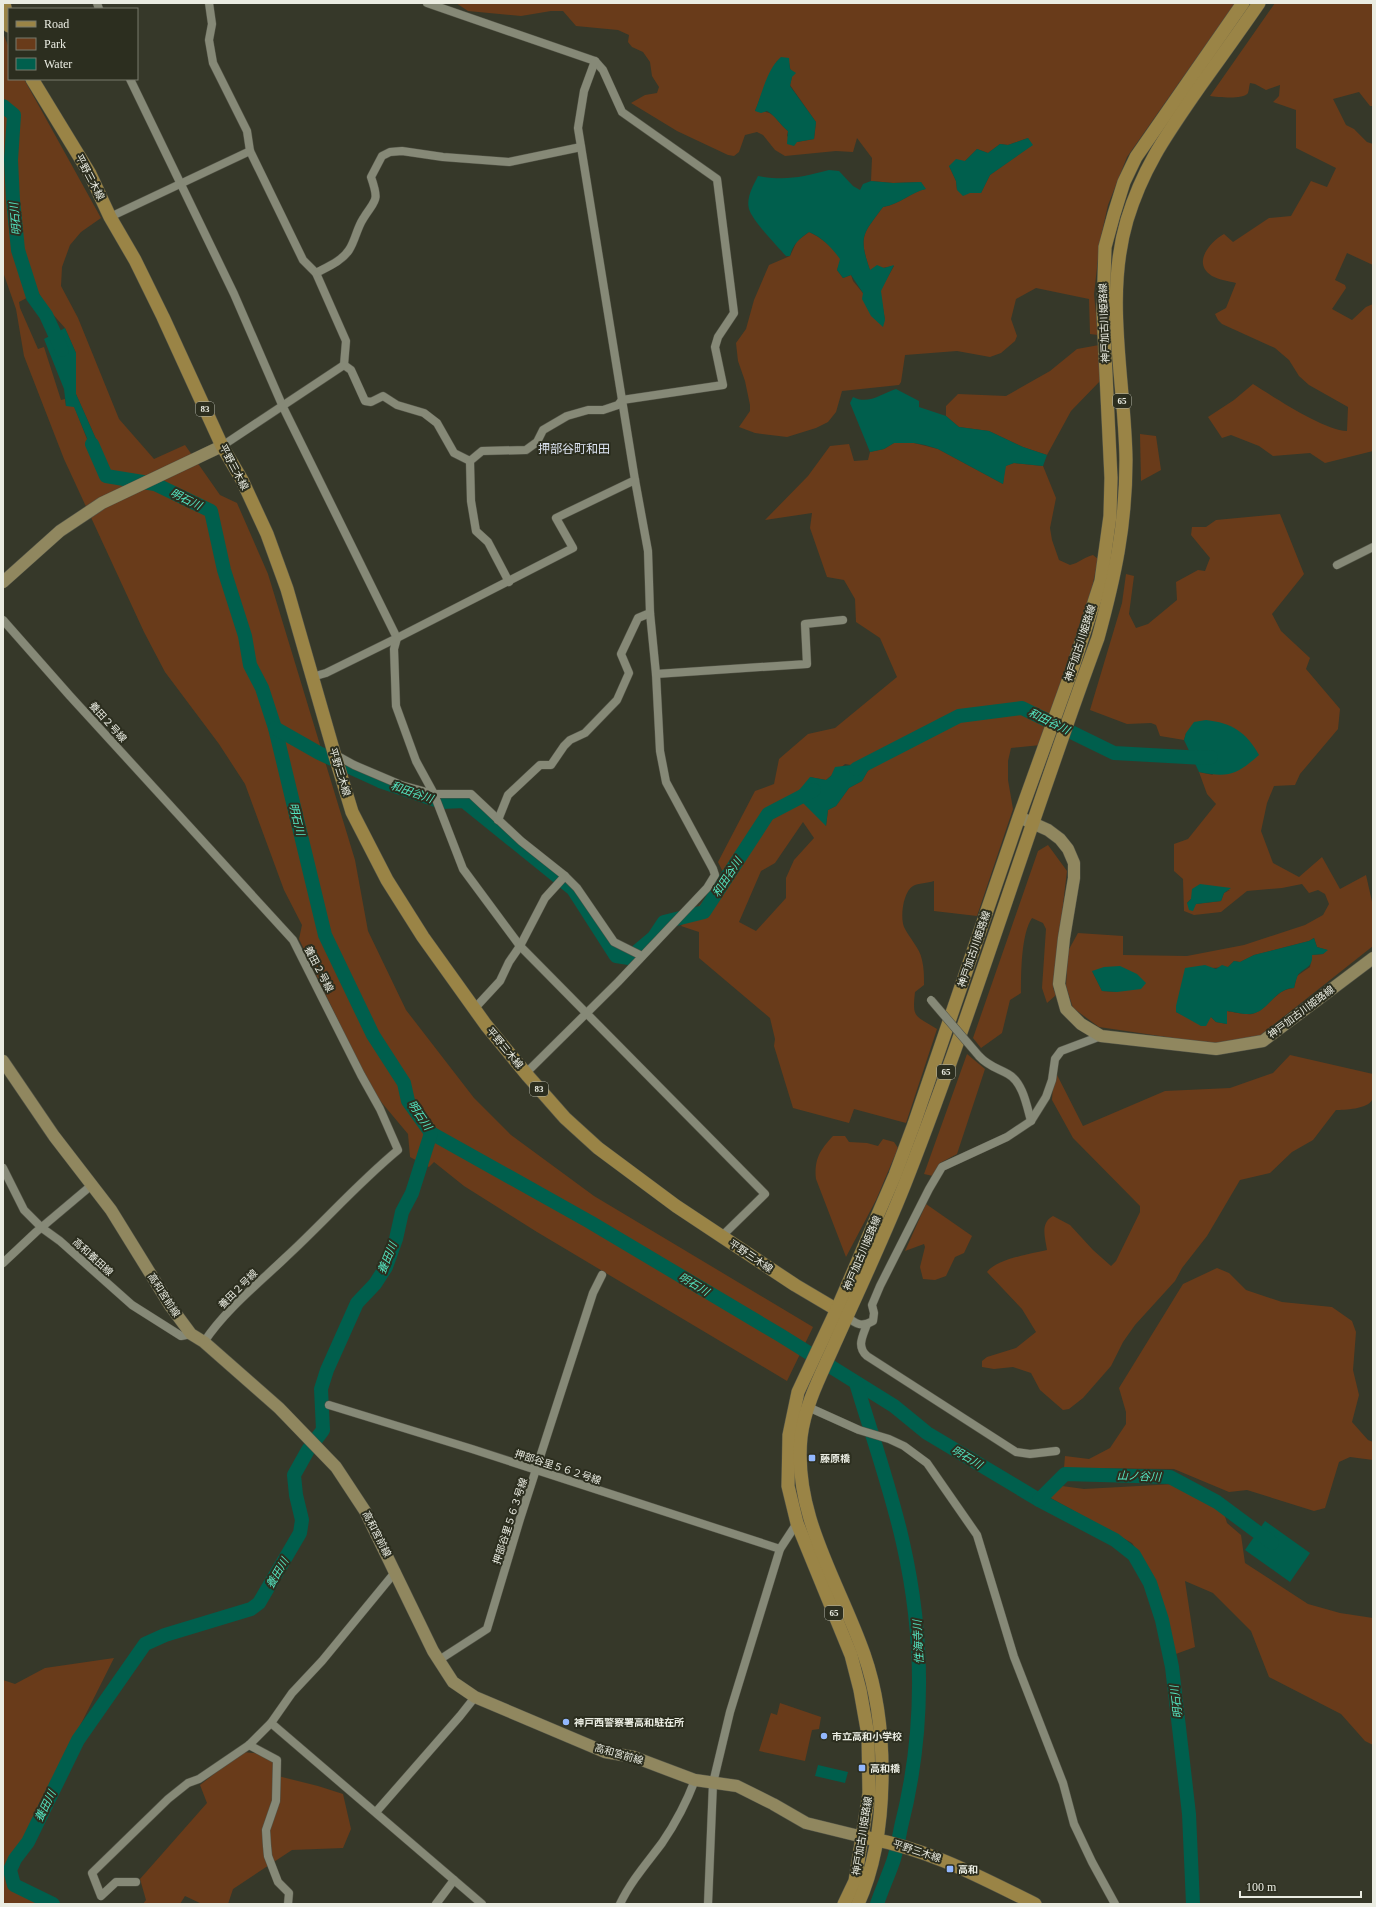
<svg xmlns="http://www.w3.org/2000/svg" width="1376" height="1907" viewBox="0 0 1376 1907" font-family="'Times New Roman','Noto Sans JP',serif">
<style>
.green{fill:#693b1a;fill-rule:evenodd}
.water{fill:#005f4d}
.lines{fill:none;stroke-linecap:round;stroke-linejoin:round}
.river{stroke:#005f4d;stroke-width:14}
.street-casing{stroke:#535447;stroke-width:9}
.secondary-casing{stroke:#535447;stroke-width:13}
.primary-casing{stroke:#535447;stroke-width:14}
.street{stroke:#868977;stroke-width:8}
.secondary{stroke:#90875f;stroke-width:12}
.primary{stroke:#9a8446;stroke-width:13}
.street-bridge-casing{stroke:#535447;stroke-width:9;stroke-linecap:butt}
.street-bridge{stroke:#868977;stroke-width:8}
.poi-dot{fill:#92b7fd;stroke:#2c2e1f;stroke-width:1.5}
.labels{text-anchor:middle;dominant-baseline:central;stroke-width:4;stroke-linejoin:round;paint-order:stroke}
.shield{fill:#2c2e1f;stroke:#b1b3a8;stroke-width:1}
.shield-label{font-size:9px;font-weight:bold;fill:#eaece2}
.street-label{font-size:10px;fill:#eaece2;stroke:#2c2e1f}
.poi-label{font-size:10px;font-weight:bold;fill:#eaece2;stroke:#2c2e1f;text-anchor:start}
.water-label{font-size:11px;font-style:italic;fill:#54e5c1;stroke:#2c2e1f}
.quarter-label{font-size:12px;fill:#dde4f2;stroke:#2c2e1f}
</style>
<rect width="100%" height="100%" fill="#363829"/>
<!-- green -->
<g class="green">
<path d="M456 3H1235L1127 157 1108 205 1100 241 1094 294 1098 335 1090 334 1089 299 1036 288 1016 299 1011 319 1017 336 1015 341 1001 353 990 357 957 351 905 355 901 382 899 385 842 391 836 412 828 422 816 428 787 437 755 433 739 427 750 411V405L745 381 738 361 736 343 746 329 754 300 769 265 790 256 797 241 809 232C822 238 832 247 841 259L837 270 843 278 851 275 853 281 885 320 880 291 894 266 870 270C858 236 863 234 883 207 901 204 911 192 925 189L921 182 893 183 871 181 872 158 857 138 853 152 836 151 785 156 775 150 763 135 757 132 745 135 739 152 734 156 728 155 677 131 631 103 645 95 657 93 659 87 652 76 650 62 643 52 632 47 628 42 629 35 618 30 576 26 563 11H551L521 16 468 11ZM788 58 792 77 790 85 816 122 814 139 797 142 787 136 788 131C773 119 777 111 755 111L768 78 777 61ZM1028 138 1032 145 990 175 981 193 957 190 956 181 949 166 965 161 977 149 988 153 1000 144 1008 145Z"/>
<path d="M1275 3H1373V106H1370L1359 92 1333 99 1346 125 1354 129 1367 142 1373 144V265L1347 253 1335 280 1345 285 1346 288 1332 309 1352 320 1366 307 1373 304V451L1325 463 1310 453 1273 456 1259 446 1231 435 1222 438 1208 417 1234 400 1253 384C1274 397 1323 430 1347 431L1348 407 1309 385 1299 376 1289 360 1275 348 1222 324 1218 320 1215 314 1226 308 1236 283C1229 281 1219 280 1212 276 1191 263 1211 241 1224 234L1233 242 1269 218 1291 216 1311 181 1327 187 1336 168 1296 148V110L1273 102 1279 96 1280 85 1266 90 1255 84 1250 83C1249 86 1249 90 1248 93 1243 100 1218 97 1210 96Z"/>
<path d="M3 33 9 48V79H24L101 218 81 232 70 245 62 267 61 286 78 318 119 419 154 459 185 445 220 495 237 503 268 574 355 860 368 931 406 1010 474 1098 511 1135 594 1196 813 1327 787 1381 537 1232 464 1186 434 1162 429 1167 410 1157 408 1134 372 1091 299 939 302 925 284 890 245 784 219 744 165 672 144 632 64 459 24 356 16 309 3 272ZM38 292 50 311 65 328 76 353V394L100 448 102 459 96 462 74 406H66L65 399 61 400 44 347 38 349 20 308 19 302Z"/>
<polygon points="1099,345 1101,380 1071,411 1047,455 1023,447 989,431 959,427 946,416 946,406 958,394 1006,396 1050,371 1077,349"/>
<polygon points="1140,434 1156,436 1161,470 1141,481"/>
<path d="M894 443H914L938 449 1003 484 1005 466 1014 463 1043 466 1056 498 1050 528 1052 540 1059 560 1070 565C1079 563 1084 557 1093 555L1098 559 1092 588 1041 745 1011 748 1008 761V780L1013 809 977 916 934 911V881C928 883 918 883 913 886 903 892 900 917 904 927 909 938 920 948 922 960 924 968 924 976 924 985L915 992C912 1019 915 1015 937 1029L906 1123 854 1109 849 1123 793 1108 774 1046 775 1039 770 1018 699 958V932L681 926 725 876 718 862 755 791 774 784 779 759 808 734 835 728 897 677 880 638 856 622 855 599 844 580 827 577 810 528 812 513 765 520 808 476 830 446 849 444 854 461 868 460 870 452 884 449ZM866 759 873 762 862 781 849 788 836 806 828 810 826 826 810 777 826 780 845 764 851 765ZM803 822 814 838 794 860 786 878V898L756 931 739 922 761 871 775 863Z"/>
<path d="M1280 514 1304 574 1272 614 1281 631 1310 658 1306 669 1340 709 1338 729 1300 774 1295 785 1274 786 1267 803 1261 831 1273 863 1299 877 1322 857 1340 889 1366 875 1373 906V946L1258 1037 1214 1044 1099 1027 1073 1008 1066 986 1068 951 1078 933 1123 936V955L1187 956 1244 945 1305 925 1323 915 1329 904 1325 894 1318 890 1309 893 1302 884 1282 888 1247 891 1221 912 1194 915 1184 911 1183 879 1174 871V844L1188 839 1216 804 1207 794 1199 772 1213 775 1186 733 1184 740 1160 736 1156 725 1151 723 1127 724 1090 710 1122 603 1126 574 1134 576 1129 614 1136 628 1148 624 1177 600 1176 582 1198 570 1205 571 1210 558 1191 535 1192 527H1206L1216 520ZM1230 890 1224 893 1221 901 1196 904 1194 906 1187 903 1191 899ZM1314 938 1317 947 1327 950 1323 954 1312 955 1310 967 1297 976 1294 988C1275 989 1268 1010 1252 1014 1247 1015 1233 1012 1227 1011V1024L1216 1022 1211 1017 1189 1018 1176 1012 1212 968 1228 967 1234 961 1240 962 1254 955 1309 941ZM1092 971 1117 992 1102 991Z"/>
<path d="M1048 845 1067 871 1053 988 1056 995 1047 1003 1042 988 1046 929 1043 923 1032 918C1021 934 1021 974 1021 993L1010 1000 1002 1033 981 1048 973 1038 1038 851Z"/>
<polygon points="967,1054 985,1069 957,1154 940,1163 933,1176 924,1174"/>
<path d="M1290 1055 1373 1074C1373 1082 1375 1093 1372 1100 1368 1109 1344 1110 1336 1110L1313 1140 1292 1152 1270 1173 1240 1180 1207 1236 1182 1268 1175 1281 1135 1325 1123 1342 1111 1366 1083 1398 1069 1409 1063 1410 1040 1390 1031 1373 1013 1367 994 1369 982 1367V1361L987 1357 1016 1348 1036 1332 1022 1309 987 1272C997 1259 1030 1254 1047 1250 1045 1237 1040 1223 1053 1216L1070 1225 1093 1250 1111 1266 1116 1261 1140 1212V1206L1073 1138 1052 1100 1054 1069 1083 1126 1165 1091 1230 1088 1273 1073Z"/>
<path d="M833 1136H845L849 1142 867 1143 878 1146 883 1139 894 1142 898 1148 876 1200 846 1257 816 1179C814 1159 820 1150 833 1136Z"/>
<polygon points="926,1204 972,1236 964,1253 955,1257 946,1276 935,1280 923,1279 920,1267 925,1247 924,1244 905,1251"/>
<polygon points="1217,1268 1229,1273 1246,1290 1282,1302 1332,1307 1352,1321 1356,1332 1353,1370 1359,1395 1352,1422 1368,1440 1373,1442 1373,1460 1350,1457 1339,1462 1325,1508 1314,1511 1247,1490 1229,1492 1174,1469 1064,1468 1065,1456 1089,1459 1110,1448 1126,1424 1126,1412 1119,1388 1183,1284"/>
<polygon points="1175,1484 1224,1513 1227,1523 1241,1535 1245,1563 1308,1604 1340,1613 1373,1618 1373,1745 1365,1741 1341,1714 1269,1677 1251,1631 1213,1593 1185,1581 1195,1647 1173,1655 1153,1575 1132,1543 1049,1497 1062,1486 1084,1489"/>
<polygon points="114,1658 6,1873 39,1904 3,1904 3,1680 15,1684 45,1668"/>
<polygon points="780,1703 821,1717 819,1729 812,1730 805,1761 759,1751 771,1713 777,1715"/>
<polygon points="242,1752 274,1755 278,1776 318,1786 343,1794 351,1829 343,1848 292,1850 233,1889 228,1904 202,1904 185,1896 180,1904 143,1904 146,1900 140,1879 207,1803 200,1785"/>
</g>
<!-- water -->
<g class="water">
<path d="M781 57 789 58 790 69 796 73 792 77 790 86 816 122 814 139 797 142 794 146 787 144 788 131C780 125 776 116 767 111L761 113 755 111C762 94 767 69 781 57Z"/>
<polygon points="1028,138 1033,145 990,175 981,193 970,193 963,196 957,190 956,181 949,166 956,159 965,161 977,149 988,153 1000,144 1008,145"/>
<path d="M829 170 839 171 853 186 860 190 863 184 871 181 893 183 921 182 926 189C911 192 901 204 883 207 863 234 858 236 870 270L877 265 884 268 894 265 881 291 885 320 883 327 871 316 862 299 863 293 851 275 843 278 837 270 840 259C832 248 822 237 809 232 799 239 793 244 790 256H786C777 246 752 220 749 209 746 198 753 186 758 176 786 181 802 177 829 170Z"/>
<polygon points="65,328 76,353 76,394 100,448 102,459 97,462 74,407 66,406 64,389 44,339"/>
<path d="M896 389 919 401V407L946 416 959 427 989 431 1023 447 1047 455 1043 466 1014 463 1006 466 1003 484 938 449 925 445 914 443H894L884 449 870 452 850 403 853 397C868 405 881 394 896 389Z"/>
<path d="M1206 720C1232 723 1246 732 1259 755 1236 775 1229 778 1199 772L1184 740 1186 733 1194 722Z"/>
<path d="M872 758 873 762 862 781 849 788 836 806 828 810 826 826 795 795 810 777 826 780 831 776 835 767C841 766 847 766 852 765 859 763 864 759 872 758Z"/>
<polygon points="1200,884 1231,888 1224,893 1221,901 1196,904 1193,911 1189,910 1187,903 1191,899 1192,889"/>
<path d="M1314 938 1317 947 1328 950 1323 954 1312 955C1313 968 1305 967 1298 975 1296 979 1295 984 1294 988 1276 988 1269 1009 1255 1013 1247 1016 1235 1012 1227 1011V1024L1216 1022 1211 1017 1206 1026H1201L1176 1012V1006L1185 968 1205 965 1216 969 1222 965 1228 967 1234 961 1240 962 1254 955 1309 941Z"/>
<polygon points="1120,966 1137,974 1146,983 1141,989 1117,992 1102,991 1092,971 1104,967"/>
<polygon points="1265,1521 1310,1553 1290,1582 1245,1550"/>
<polygon points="818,1765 848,1772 845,1783 815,1776"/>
</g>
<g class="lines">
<!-- river -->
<g class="river">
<polyline points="3,106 14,115 11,160 13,200 18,250 33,297 46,315 62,350"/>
<polyline points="92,444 106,476 155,484 211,511 224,570 245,636 250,665 262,688 275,728 325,935 373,1035 404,1083 408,1101 431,1133 590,1222 780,1335 894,1406 927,1433 1039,1500 1115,1540 1134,1555 1150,1583 1162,1620 1172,1667 1189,1814 1193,1904"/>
<polyline points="275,728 319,753 380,781 442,802 464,801 573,889 616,956 629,958 654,937 664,922 704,912 768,814 814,790"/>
<polyline points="856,769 959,716 1022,708 1114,753 1204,758 1211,757"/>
<path d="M856 1383C872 1436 891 1489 903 1543 924 1636 925 1733 901 1827 899 1837 897 1848 894 1859 889 1874 882 1889 877 1904"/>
<polyline points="1039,1500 1065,1474 1170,1477 1217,1502 1272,1543"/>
<polyline points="53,1904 14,1885 10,1870 15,1859 28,1842 78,1740 145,1644 165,1635 251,1609 259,1603 300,1533 302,1520 296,1495 294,1475 308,1450 323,1430 321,1389 327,1370 357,1303 375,1284 386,1267 396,1239 402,1212 412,1193 431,1133"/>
</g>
<defs>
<g id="street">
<polyline points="97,3 99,9"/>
<polyline points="209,3 212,24 209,40 213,63 247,131 250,151 303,260 316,273 346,341 344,365"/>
<polyline points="427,3 595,61 603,70 622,112 717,179 734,313 718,337 715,347 723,385 622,400 618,405 603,410 588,410 567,416 543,430 537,442 526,450 482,451 470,461"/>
<polyline points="130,79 234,294 283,407 397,638 394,649 396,706 416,761 434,794 463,869 520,946 765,1194 722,1236"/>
<polyline points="110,217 250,151"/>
<path d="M316 273C327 267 342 261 349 250 355 241 357 228 363 219 375 199 380 203 371 177L382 156 390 152 402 151 443 157 509 162 581 147"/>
<polyline points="344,365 351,370 365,401 371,402 383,396 397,405 424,413 437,423 454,453 470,461"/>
<polyline points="222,446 344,365"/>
<polyline points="470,461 471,501 476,531 488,542 509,582"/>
<polyline points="1337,565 1373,547"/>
<path d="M3 620 70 696 293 940 361 1075 380 1109 398 1150C358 1183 324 1222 286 1257 258 1284 226 1309 204 1342"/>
<polyline points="656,674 807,664 805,624 843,620"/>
<polyline points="312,677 326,673 397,638 573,548 556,518 635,480"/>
<polyline points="334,754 354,765 401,785 434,794 471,794 521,841 565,876 577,888 614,942 642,956"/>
<polyline points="498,820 508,795 540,765 551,765 564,746 570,740 585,733 617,700 629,673 621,654 638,618 650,613"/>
<polyline points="475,1008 500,981 509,962 520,946 545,898 565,876"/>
<path d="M979 1056C988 1066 997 1068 1008 1074 1023 1082 1027 1107 1031 1121"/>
<polyline points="526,1073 618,982 707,888 715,875 713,869 666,782 660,751 656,674 650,613 648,551 635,480 578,128 584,91 595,61"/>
<polyline points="3,1168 24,1210 42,1228 60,1241 132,1305 181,1336 191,1334"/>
<polyline points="3,1263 36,1232 93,1184"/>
<path d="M847 1316C856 1325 862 1327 873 1321L874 1313 872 1305 880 1286 929 1189 942 1167 1007 1137 1031 1121 1046 1097 1052 1080 1055 1059 1061 1051 1101 1036"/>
<path d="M867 1324C863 1336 856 1346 867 1356L1016 1452 1030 1454 1056 1451"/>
<polyline points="329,1405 472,1449 780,1549"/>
<polyline points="808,1407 859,1430 889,1439 904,1446 927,1463 977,1535 1014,1657 1063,1783 1074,1824 1092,1862 1115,1904"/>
<polyline points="439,1660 487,1629 520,1519 593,1293 602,1275"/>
<polyline points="271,1723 482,1904"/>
<polyline points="249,1745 277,1760 276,1801 266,1830 267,1846 268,1856 278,1882 289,1893 288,1904"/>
<polyline points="376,1812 460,1716 475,1697"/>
<polyline points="136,1882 116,1882 101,1896 92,1873 168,1799 188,1783 199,1779 249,1745 271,1723 292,1693 322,1661 396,1571"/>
<polyline points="436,1904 454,1880"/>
<path d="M620 1904C631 1881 647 1863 662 1843 675 1824 687 1801 695 1780"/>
<polyline points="708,1904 713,1783 730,1712 780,1549 797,1523"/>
</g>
<g id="secondary">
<polyline points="3,582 60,531 102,503 222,446"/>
<polyline points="1019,817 1048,830 1060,839 1068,849 1074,863 1074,878 1064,938 1059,984 1066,1009 1081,1024 1101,1036 1216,1049 1263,1041 1373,958"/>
<polyline points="3,1061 54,1136 111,1210 171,1307 191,1334 204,1342 279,1408 336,1467 365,1511 433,1651 453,1682 475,1697 605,1752 634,1757 695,1780 737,1786 773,1804 806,1823 863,1837"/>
</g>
<g id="primary">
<polyline points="4,3 9,26"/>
<polyline points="32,79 90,174 110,217 135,260 163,317 222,446 242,480 267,534 287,589 335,756 352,812 387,880 423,937 486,1025 528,1076 565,1118 598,1148 676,1206 795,1285 844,1314"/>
<path d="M868 1838C931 1850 978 1876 1035 1904"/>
<polyline points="844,1904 855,1881 869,1793 868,1735 860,1690 851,1655 797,1523 788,1486 789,1435 798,1392 837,1309 895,1175 914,1124 1019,817 1072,670 1101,581 1110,516 1111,478 1103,313 1105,247 1114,214 1124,182 1136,157 1243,3"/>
<path d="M858 1904C889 1836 889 1725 864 1654 839 1582 793 1516 801 1437 805 1404 822 1373 835 1343 860 1287 886 1233 908 1176 977 999 1032 816 1098 638 1115 576 1126 525 1126 460 1125 381 1104 298 1127 220 1143 167 1167 134 1198 89 1218 61 1239 32 1259 3"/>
</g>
</defs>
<!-- street casing -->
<use href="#street" class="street-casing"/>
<!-- secondary casing -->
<use href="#secondary" class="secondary-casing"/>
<!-- primary casing -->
<use href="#primary" class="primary-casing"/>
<!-- street -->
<use href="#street" class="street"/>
<!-- secondary -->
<use href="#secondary" class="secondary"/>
<!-- primary -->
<use href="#primary" class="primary"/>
<defs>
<polyline id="street-bridge" points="931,1000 979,1056"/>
</defs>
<!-- street-bridge casing -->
<use href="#street-bridge" class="street-bridge-casing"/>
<!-- street-bridge -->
<use href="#street-bridge" class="street-bridge"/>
</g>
<!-- markers -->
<g class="poi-dot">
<rect x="808" y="1454" width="8" height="8" rx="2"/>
<circle cx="566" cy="1722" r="4"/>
<circle cx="824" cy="1736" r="4"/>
<rect x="858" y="1764" width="8" height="8" rx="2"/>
<rect x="946" y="1865" width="8" height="8" rx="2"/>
</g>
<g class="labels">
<!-- shield labels -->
<g class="shield">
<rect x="1113" y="394" width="18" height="14" rx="3"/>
<rect x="196" y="402" width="18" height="14" rx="3"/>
<rect x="937" y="1065" width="18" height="14" rx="3"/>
<rect x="530" y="1082" width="18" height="14" rx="3"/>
<rect x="825" y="1606" width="18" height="14" rx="3"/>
</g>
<g class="shield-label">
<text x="1122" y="401">65</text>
<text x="205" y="409">83</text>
<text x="946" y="1072">65</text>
<text x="539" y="1089">83</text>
<text x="834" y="1613">65</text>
</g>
<!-- street labels -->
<g class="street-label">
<text transform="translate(90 177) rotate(62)">平野三木線</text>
<text transform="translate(1104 323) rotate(-92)">神戸加古川姫路線</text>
<text transform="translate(234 467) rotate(62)">平野三木線</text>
<text transform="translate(1080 643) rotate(-72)">神戸加古川姫路線</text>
<text transform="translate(108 722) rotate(48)">養田２号線</text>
<text transform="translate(340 772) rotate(73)">平野三木線</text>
<text transform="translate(974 949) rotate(-71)">神戸加古川姫路線</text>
<text transform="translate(319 969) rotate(62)">養田２号線</text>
<text transform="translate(1301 1012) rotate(-37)">神戸加古川姫路線</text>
<text transform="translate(505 1048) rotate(50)">平野三木線</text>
<text transform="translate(862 1253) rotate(-67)">神戸加古川姫路線</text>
<text transform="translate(751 1256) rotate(34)">平野三木線</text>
<text transform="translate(93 1257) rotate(42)">高和養田線</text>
<text transform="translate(238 1289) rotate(-45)">養田２号線</text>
<text transform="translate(164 1295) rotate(57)">高和宮前線</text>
<text transform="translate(558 1467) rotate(18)">押部谷里５６２号線</text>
<text transform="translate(510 1521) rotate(-72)">押部谷里５６３号線</text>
<text transform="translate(377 1534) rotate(63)">高和宮前線</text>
<text transform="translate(619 1754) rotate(16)">高和宮前線</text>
<text transform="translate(862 1836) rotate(-81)">神戸加古川姫路線</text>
<text transform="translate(917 1851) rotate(18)">平野三木線</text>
</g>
<!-- poi labels -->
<g class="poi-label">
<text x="820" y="1458">藤原橋</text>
<text x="574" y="1722">神戸西警察署高和駐在所</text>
<text x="832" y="1736">市立高和小学校</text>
<text x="870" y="1768">高和橋</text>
<text x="958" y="1869">高和</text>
</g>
<!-- water labels -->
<g class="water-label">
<text transform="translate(15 219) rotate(-95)">明石川</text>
<text transform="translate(186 499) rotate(26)">明石川</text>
<text transform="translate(1049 721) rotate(26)">和田谷川</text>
<text transform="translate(412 792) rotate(19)">和田谷川</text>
<text transform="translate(297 819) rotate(76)">明石川</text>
<text transform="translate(727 877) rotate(-57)">和田谷川</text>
<text transform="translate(420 1115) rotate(56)">明石川</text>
<text transform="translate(387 1258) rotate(-68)">養田川</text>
<text transform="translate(694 1284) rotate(31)">明石川</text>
<text transform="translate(967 1457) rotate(31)">明石川</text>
<text transform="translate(1139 1476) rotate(2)">山ノ谷川</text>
<text transform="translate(277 1573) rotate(-60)">養田川</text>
<text transform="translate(918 1642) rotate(-93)">性海寺川</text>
<text transform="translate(1176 1702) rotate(-97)">明石川</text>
<text transform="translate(45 1806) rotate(-64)">養田川</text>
</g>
<!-- quarter labels -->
<g class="quarter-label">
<text x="574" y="449">押部谷町和田</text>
</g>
</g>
<!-- border -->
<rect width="1376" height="1907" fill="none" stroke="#eaece2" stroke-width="8"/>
<!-- legend -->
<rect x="8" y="8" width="130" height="72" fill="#2c2e1f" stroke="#787a6d"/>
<rect x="16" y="21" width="20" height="6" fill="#9a8446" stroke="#787a6d"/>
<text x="44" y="28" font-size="12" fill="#eaece2">Road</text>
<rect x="16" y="38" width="20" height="12" fill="#693b1a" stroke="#787a6d"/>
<text x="44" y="48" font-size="12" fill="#eaece2">Park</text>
<rect x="16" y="58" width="20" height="12" fill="#005f4d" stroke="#787a6d"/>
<text x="44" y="68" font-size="12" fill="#eaece2">Water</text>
<!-- scale -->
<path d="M1240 1891v6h121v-6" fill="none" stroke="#eaece2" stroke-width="2"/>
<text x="1246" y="1891" font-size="12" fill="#eaece2" stroke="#2c2e1f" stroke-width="3" paint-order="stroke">100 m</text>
</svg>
